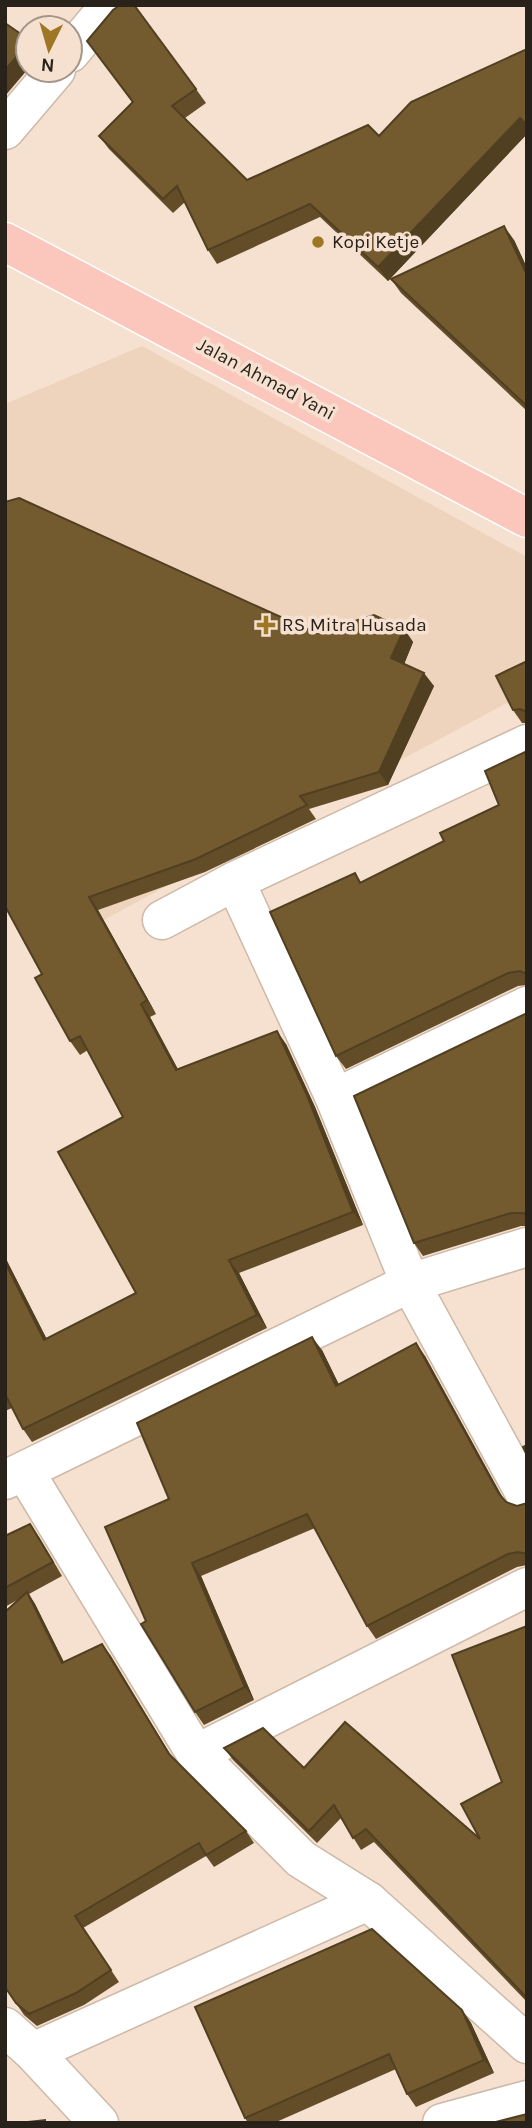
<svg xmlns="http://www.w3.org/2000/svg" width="532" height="2128" viewBox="0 0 532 2128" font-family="Karla,sans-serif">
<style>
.built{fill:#eed3bd}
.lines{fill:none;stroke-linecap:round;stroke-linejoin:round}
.street-casing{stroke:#cdb9a8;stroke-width:41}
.highway-casing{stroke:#fff;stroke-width:41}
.street{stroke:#fff;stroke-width:38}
.highway{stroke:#fbc7bd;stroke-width:38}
.wall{fill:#634d28}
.shaded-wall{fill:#503f21}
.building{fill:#735a2f;stroke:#503f21;stroke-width:2}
.poi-dot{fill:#9d7723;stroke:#f6e1d0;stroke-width:2.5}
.labels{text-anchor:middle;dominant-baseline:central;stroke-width:7;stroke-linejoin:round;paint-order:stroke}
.poi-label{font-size:19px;fill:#29221b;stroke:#f6e1d0;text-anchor:start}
.street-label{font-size:19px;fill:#29221b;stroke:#f6e1d0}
</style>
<rect width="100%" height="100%" fill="#f6e1d0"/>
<!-- built -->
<polygon class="built" points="142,346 527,557 527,692 85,930 5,820 5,404"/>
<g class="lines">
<defs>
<g id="street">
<polyline points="70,53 110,5"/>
<polyline points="5,130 56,70"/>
<polyline points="235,881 335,1098 410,1283 527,1497"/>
<polyline points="162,920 235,881 527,744"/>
<polyline points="335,1098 527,1006"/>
<polyline points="25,1472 196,1754 301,1859 368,1901 527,2044"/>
<polyline points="5,1480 410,1283 527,1247"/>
<polyline points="196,1754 527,1587"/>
<polyline points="5,2027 33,2052 99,2123"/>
<polyline points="33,2052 368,1901"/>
<polyline points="442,2123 527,2100"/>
</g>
<polyline id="highway" points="5,242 527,518"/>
</defs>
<!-- street casing -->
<use href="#street" class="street-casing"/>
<!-- highway casing -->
<use href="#highway" class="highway-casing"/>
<!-- street -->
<use href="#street" class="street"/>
<!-- highway -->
<use href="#highway" class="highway"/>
</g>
<!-- wall -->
<g class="wall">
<polygon points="87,41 196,89 206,103 185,118 247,180 379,136 527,49 527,134 388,281 320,217 217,264 208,250 185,202 173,213 109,149 99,136 132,102"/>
<polygon points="514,240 527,268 527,411 401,293 391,279"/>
<polygon points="404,629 413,642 404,664 434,686 388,785 309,809 316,819 205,872 98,910 156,1014 150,1017 178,1069 286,1044 315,1107 363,1225 239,1273 267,1328 32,1442 23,1429 12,1408 5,1411 5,1257 46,1339 136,1293 123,1117 88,1050 80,1055 70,1041 42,974 5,906 316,633"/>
<polygon points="527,661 527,723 522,723 513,710"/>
<polygon points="527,751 527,985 518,986 346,1069 336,1056 355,873 361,882 444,841 499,805"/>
<polygon points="527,1013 527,1226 521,1226 423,1256 414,1243"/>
<polygon points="322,1350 339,1385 425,1356 503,1500 506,1502 517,1506 527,1503 527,1565 517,1567 376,1639 367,1626 315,1528 201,1576 254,1700 204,1725 195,1712 146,1621 169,1499"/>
<polygon points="30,1524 62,1576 29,1594 35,1604 64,1662 102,1644 172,1757 246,1831 254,1843 214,1867 206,1856 83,1928 119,1982 84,2005 37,2026 24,2015 5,1987 19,1599 5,1607 5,1536"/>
<polygon points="527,1626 527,2002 374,1842 361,1850 341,1818 317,1843 233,1760 224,1748 304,1768 480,1839 502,1782"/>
<polygon points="462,2010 471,2023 494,2073 416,2107 407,2094 396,2069 274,2123 248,2123 245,2118"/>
</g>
<!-- shaded-wall -->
<g class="shaded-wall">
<polygon points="28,44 28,69 5,96 5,70"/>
<polygon points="520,118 527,128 527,134 388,281 378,267"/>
<polygon points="504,226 514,240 527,268 527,275"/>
<polygon points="404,629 413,642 401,672 391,658"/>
<polygon points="424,673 434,686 388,785 379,772"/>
<polygon points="89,897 98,910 156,1014 147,1000"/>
<polygon points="141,1004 150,1017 185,1084 176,1070"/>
<polygon points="277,1031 286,1044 315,1107 363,1225 353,1212"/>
<polygon points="5,1257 54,1353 44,1340 5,1262"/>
<polygon points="229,1260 239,1273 267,1328 257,1315"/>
<polygon points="312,1337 322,1350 346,1399 336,1386"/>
<polygon points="416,1343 425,1356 508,1507 499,1494"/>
<polygon points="30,1524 39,1537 62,1576 53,1562"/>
<polygon points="192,1563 201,1576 254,1700 245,1687"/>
<polygon points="27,1592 35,1604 70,1675 62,1663"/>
<polygon points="102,1644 111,1656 177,1766 169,1754"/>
<polygon points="462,2010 471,2023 494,2073 484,2060"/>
</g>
<!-- building -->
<g class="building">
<polygon points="120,5 134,5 196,89 172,106 247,180 368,125 379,136 411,102 527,49 527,125 520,118 378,267 310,204 208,250 177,186 163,199 99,136 133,102 87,41 113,10"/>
<polygon points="5,23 28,39 28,44 5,70"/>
<polygon points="504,226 527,275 527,406 391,279"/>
<polygon points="19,498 316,633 374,615 404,629 391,658 424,673 379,772 300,796 307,805 196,859 89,897 147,1000 141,1004 176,1070 277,1031 306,1093 353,1212 229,1260 257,1315 23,1429 5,1394 5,1262 44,1340 136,1293 58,1152 123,1117 80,1036 70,1041 35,978 42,974 5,906 5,502"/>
<polygon points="527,661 527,712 520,709 513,710 496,676"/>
<polygon points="527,751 527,974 520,971 508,973 336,1056 270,912 355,873 360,883 444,841 440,833 499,805 485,771"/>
<polygon points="527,1013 527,1215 523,1213 511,1213 414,1243 354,1096"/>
<polygon points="312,1337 336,1386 416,1343 499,1494 506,1502 517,1506 527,1503 527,1554 518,1552 508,1554 367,1626 307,1514 192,1563 245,1687 195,1712 141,1624 146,1621 105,1527 169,1499 137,1423"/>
<polygon points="527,1445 527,1455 523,1447"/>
<polygon points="30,1524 53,1562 5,1588 5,1536"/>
<polygon points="27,1592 62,1663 102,1644 169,1754 246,1831 206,1855 199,1843 75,1916 111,1970 76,1993 29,2014 16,2003 5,1987 5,1612"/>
<polygon points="527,1626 527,1998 366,1829 353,1838 334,1805 309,1831 224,1748 263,1728 304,1768 345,1722 480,1839 461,1804 502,1782 452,1655"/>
<polygon points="372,1929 462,2010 484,2060 407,2094 389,2054 245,2118 195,2007"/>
<polygon points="527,2114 527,2123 492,2123"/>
<polygon points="45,2120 45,2123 19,2123"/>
</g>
<!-- markers -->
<g class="poi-dot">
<circle cx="318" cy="242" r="7"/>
<path d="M262.5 614.5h7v7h7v7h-7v7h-7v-7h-7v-7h7z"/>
</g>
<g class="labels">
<!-- poi labels -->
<g class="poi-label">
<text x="332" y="242">Kopi Ketje</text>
<text x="282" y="625">RS Mitra Husada</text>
</g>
<!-- street labels -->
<g class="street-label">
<text transform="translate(266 379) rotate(28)">Jalan Ahmad Yani</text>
</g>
</g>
<!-- border -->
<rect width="532" height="2128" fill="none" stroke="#29221b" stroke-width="14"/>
<!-- north arrow -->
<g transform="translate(49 49) rotate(185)"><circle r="33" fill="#f6e1d0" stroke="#a49588" stroke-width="2"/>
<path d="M0-5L12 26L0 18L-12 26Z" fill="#9d7723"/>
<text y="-10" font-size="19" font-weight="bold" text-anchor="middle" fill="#29221b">N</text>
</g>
</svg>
